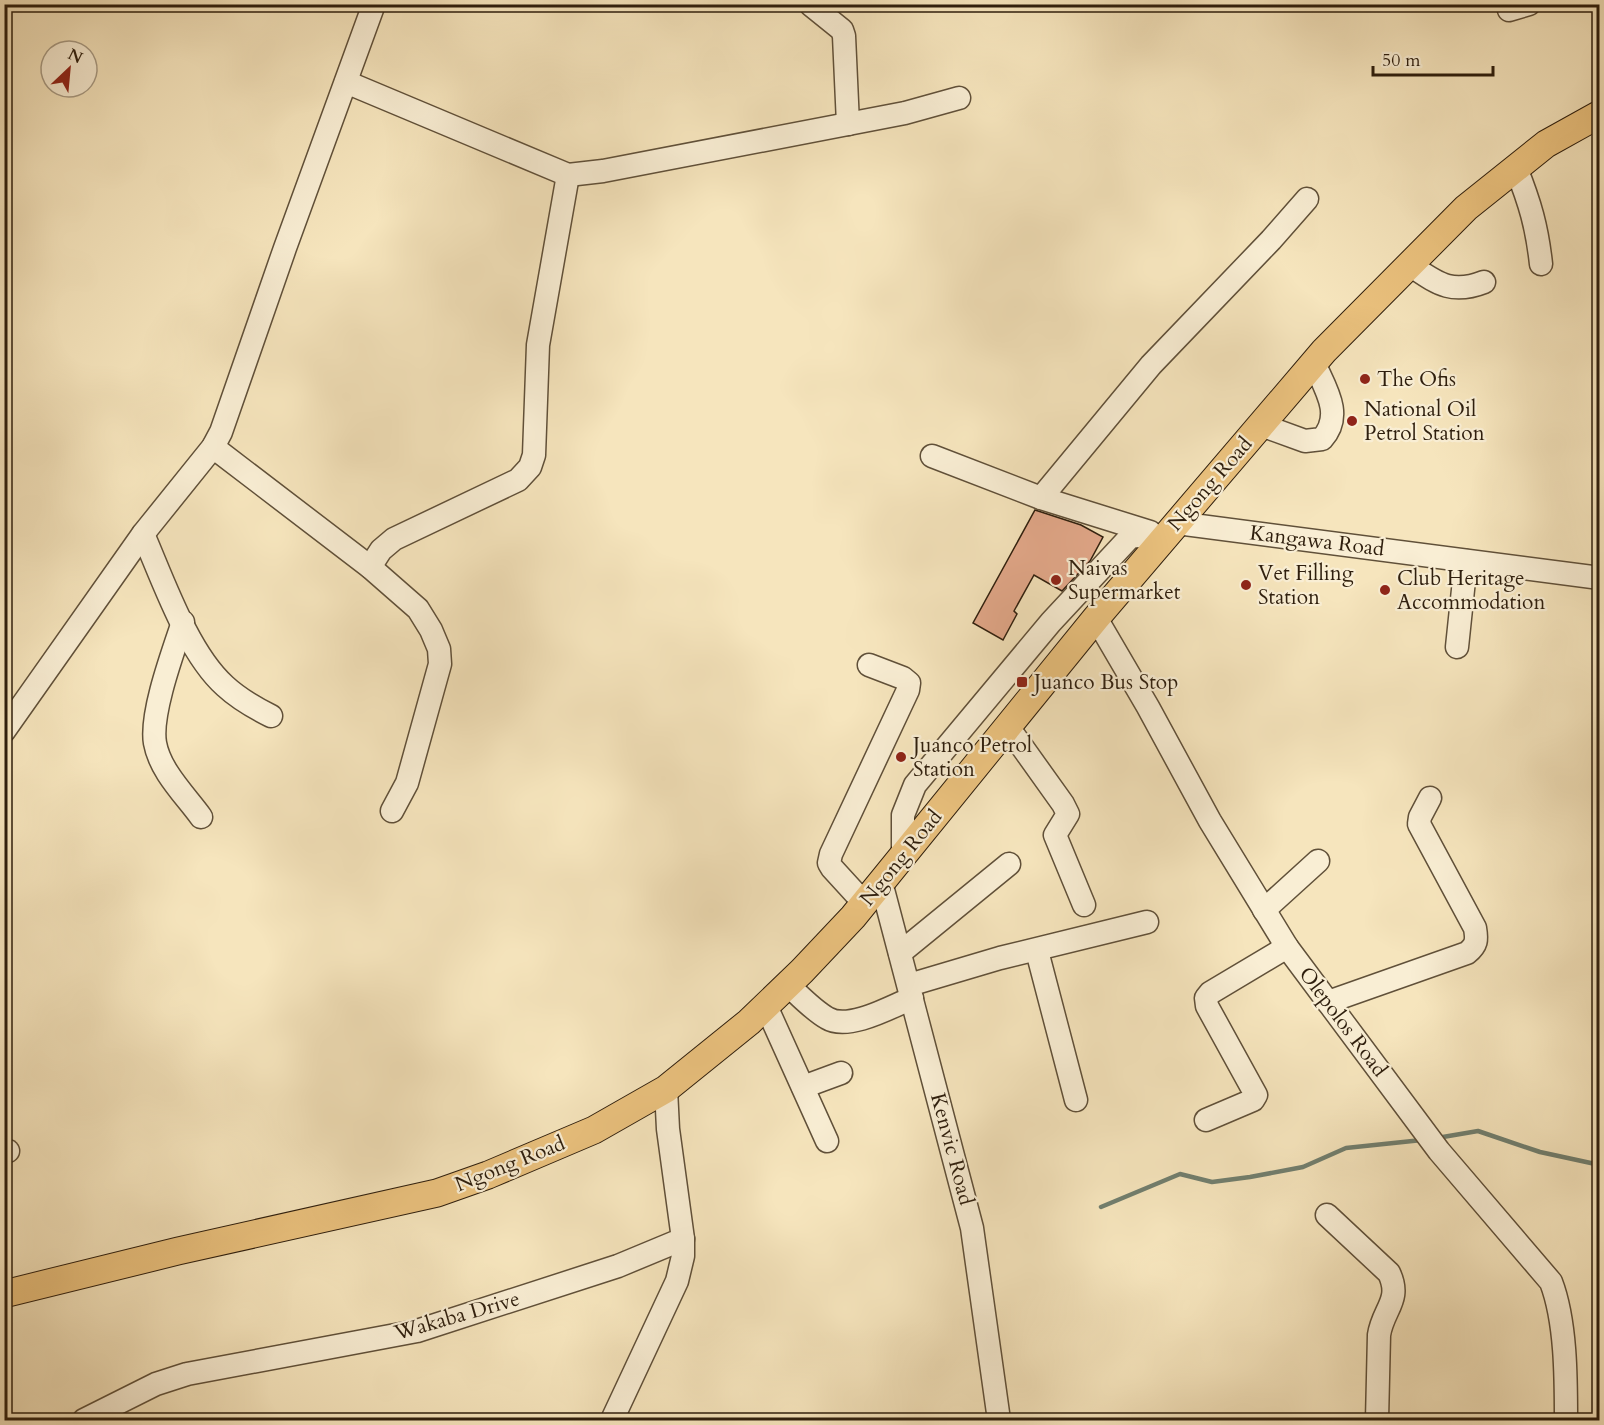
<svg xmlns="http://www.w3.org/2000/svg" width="1604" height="1425" viewBox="0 0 1604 1425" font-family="Cardo,serif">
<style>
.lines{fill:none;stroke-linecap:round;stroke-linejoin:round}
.stream{stroke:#717f6f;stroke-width:4.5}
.building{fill:#e4a98b;stroke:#2e1e0d;stroke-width:1.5}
.minor-casing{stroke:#605039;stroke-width:25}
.major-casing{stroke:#2e1e0d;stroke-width:29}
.minor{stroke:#f9eed4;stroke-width:22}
.major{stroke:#ebc27e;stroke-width:27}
.poi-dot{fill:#8f2418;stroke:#f9eed4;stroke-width:2}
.labels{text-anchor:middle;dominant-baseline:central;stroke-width:4.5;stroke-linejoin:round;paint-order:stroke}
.poi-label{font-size:21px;fill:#2e1e0d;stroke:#f9eed4;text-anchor:start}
.street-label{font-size:21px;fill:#2e1e0d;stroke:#f9eed4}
</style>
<rect width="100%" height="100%" fill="#f6e5bd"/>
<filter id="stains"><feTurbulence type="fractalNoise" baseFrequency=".00333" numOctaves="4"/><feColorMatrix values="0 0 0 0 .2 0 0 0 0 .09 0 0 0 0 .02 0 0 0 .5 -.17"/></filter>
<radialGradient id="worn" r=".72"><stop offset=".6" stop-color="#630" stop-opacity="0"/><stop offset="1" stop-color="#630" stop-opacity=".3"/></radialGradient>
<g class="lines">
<!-- stream -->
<g class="stream">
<polyline points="1437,1138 1478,1131 1540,1152 1600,1165"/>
<polyline points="1101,1207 1180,1174 1212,1182 1250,1177 1303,1167 1346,1148 1422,1140"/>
</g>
</g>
<!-- building -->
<polygon class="building" points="1035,510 1081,525 1103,537 1090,561 1062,591 1034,575 1014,611 1017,614 1003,640 973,623"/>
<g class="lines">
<defs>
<g id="minor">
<polyline points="811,5 842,30 844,36 848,124"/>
<polyline points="1509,10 1529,4"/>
<polyline points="346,82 568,175 603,171 905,113 959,98"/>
<path d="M1516 168C1530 203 1537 227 1541 264"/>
<path d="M1410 265C1437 283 1451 295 1484 282"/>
<path d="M1261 425 1305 441 1322 439C1344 415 1325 388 1314 363"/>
<polyline points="213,447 370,567 418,609 431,630 439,649 440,664 407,783 392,811"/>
<polyline points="932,456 1041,498 1150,532"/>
<polyline points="1041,498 1151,365 1271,240 1307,199"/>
<polyline points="1177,523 1600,578"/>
<path d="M143 534C163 580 188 653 225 686 239 699 255 708 271 716"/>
<polyline points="370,567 381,550 394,539 518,480 530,467 534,455 538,345 568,175"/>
<path d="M1096 618 1148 707 1210 821 1287 947 1439 1151 1551 1282C1566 1321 1566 1378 1566 1420"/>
<path d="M183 622C173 652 150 714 155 743 160 771 185 795 201 817"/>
<polyline points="1457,647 1466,561"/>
<polyline points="1008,727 1063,804 1068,814 1055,835 1084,905"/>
<polyline points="4,731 143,534 213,447 221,432 285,248 374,4"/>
<polyline points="903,856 903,815 915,785 1051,622 1131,536 1165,537"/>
<polyline points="881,882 972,1228 999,1420"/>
<polyline points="864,903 832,868 829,863 831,854 908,690 909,683 903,678 869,665"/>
<polyline points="1264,910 1318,861"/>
<polyline points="1037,951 1076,1100"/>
<polyline points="900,953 1009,864"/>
<path d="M788 985C800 996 813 1010 827 1018 848 1031 891 1007 912 998"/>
<polyline points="909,985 1000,958 1147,922"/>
<path d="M1328 1002 1467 953C1477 945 1477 940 1475 928L1419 824 1420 817 1430 798"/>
<polyline points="766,1006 827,1141"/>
<polyline points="803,1087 841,1073"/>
<polyline points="1206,1120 1253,1100 1256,1095 1207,1006 1206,998 1210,993 1287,947"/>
<polyline points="4,1151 8,1151"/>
<path d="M1327 1215 1389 1273C1402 1300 1383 1309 1379 1335L1377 1420"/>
<polyline points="84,1420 156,1384 187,1374 417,1331 618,1266 683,1239 668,1129 666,1089"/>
<polyline points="612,1420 677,1281 683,1256 683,1239"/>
</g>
<polyline id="major" points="4,1294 178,1251 437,1193 488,1175 594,1130 666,1089 749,1022 802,971 853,917 1096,618 1324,351 1466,208 1546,144 1600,114"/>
</defs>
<!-- minor casing -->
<use href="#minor" class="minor-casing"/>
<!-- major casing -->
<use href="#major" class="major-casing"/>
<!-- minor -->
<use href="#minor" class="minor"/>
<!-- major -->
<use href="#major" class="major"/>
</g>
<!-- markers -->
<g class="poi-dot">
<circle cx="1365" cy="379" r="6"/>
<circle cx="1352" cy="421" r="6"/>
<circle cx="1056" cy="580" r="6"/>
<circle cx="1246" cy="585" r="6"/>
<circle cx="1385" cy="590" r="6"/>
<rect x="1016" y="676" width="12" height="12" rx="3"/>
<circle cx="901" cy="757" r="6"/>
</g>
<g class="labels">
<!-- poi labels -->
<g class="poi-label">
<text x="1377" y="379">The Ofis</text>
<text x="1364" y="409">National Oil<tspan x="1364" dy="24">Petrol Station</tspan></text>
<text x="1068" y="568">Naivas<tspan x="1068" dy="24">Supermarket</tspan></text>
<text x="1258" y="573">Vet Filling<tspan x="1258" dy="24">Station</tspan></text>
<text x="1397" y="578">Club Heritage<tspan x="1397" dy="24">Accommodation</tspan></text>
<text x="1034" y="682">Juanco Bus Stop</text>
<text x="913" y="745">Juanco Petrol<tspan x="913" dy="24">Station</tspan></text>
</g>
<!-- street labels -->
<g class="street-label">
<text transform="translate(1210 484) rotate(-49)">Ngong Road</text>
<text transform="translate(1317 541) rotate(7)">Kangawa Road</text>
<text transform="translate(901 858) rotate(-51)">Ngong Road</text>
<text transform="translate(1343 1022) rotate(53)">Olepolos Road</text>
<text transform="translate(952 1149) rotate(75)">Kenvic Road</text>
<text transform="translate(510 1164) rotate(-22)">Ngong Road</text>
<text transform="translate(457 1316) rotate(-16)">Wakaba Drive</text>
</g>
</g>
<!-- margin -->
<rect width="1604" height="1425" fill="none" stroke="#f6e5bd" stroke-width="24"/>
<rect x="6" y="6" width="1592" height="1413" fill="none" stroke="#2e1e0d" stroke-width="3"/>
<rect x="12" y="12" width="1580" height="1401" fill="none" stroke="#2e1e0d" stroke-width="1.5"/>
<!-- north arrow -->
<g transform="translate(69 69) rotate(26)"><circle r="28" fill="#f9eed4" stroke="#a89b84" stroke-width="1.5"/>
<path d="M0-4.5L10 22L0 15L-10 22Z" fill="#8f2418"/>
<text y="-9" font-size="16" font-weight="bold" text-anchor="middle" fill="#2e1e0d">N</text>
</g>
<!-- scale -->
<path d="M1373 66v9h120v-9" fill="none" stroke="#2e1e0d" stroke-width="3"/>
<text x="1382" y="66" font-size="18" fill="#2e1e0d" stroke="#f9eed4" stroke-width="4.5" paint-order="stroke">50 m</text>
<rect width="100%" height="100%" filter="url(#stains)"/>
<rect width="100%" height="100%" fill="url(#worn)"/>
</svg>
